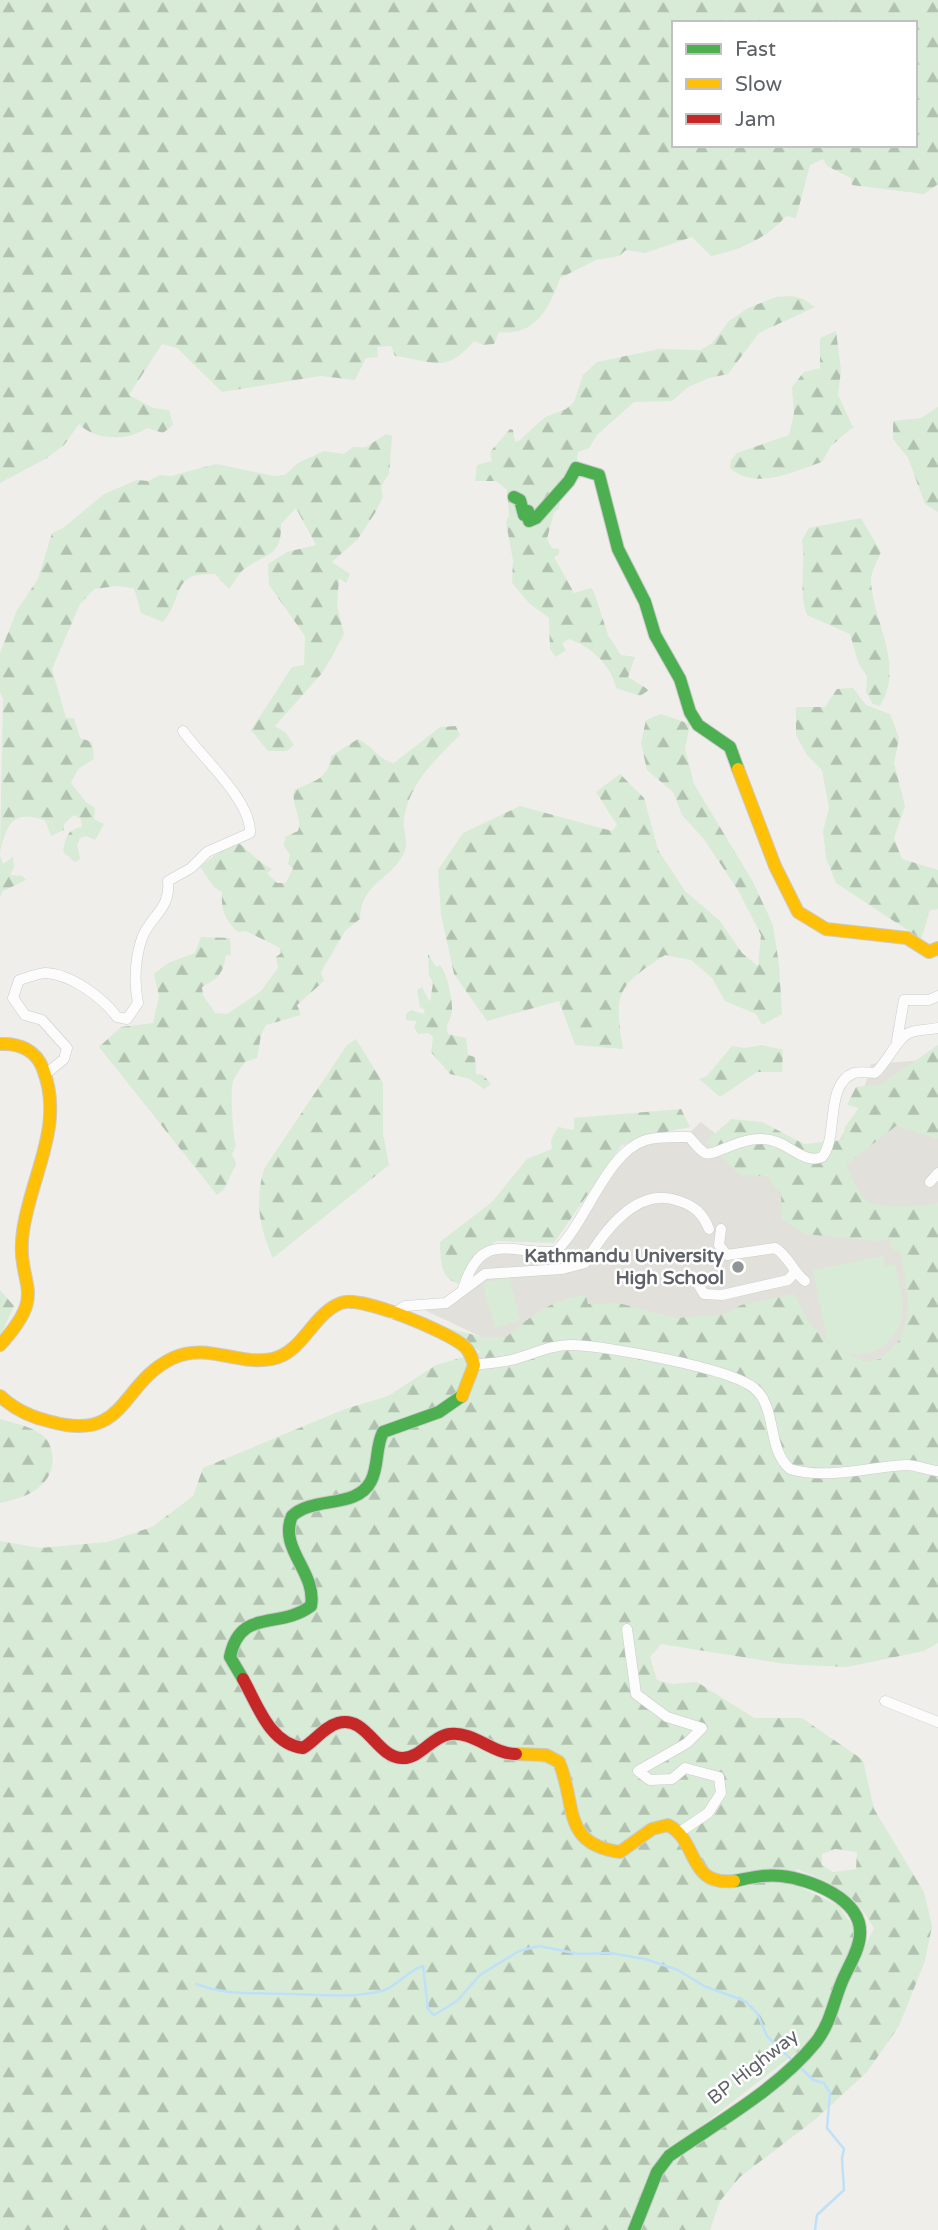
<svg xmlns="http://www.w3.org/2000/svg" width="938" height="2230" viewBox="0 0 938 2230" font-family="'Varela Round',sans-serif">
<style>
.education{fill:#e2e0da}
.forest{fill:url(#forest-firs);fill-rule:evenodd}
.pitch{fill:#d8ebd6}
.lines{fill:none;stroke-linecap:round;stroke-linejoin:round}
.stream{stroke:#bfe0f9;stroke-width:2.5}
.street-casing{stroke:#cbcccc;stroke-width:11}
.fast-casing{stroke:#cacacb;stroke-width:14}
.slow-casing{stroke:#cacacb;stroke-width:14}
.jam-casing{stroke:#cacacb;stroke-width:14}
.street{stroke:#fdfcfc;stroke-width:10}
.fast{stroke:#4caf50;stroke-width:12}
.slow{stroke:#ffc107;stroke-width:12}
.jam{stroke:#c62828;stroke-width:12}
.poi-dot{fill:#919496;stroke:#fff;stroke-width:2.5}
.labels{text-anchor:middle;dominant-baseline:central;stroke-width:5;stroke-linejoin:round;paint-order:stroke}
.poi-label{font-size:19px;font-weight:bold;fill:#5f6368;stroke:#fff;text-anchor:end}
.street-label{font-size:19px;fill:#5f6368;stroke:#fff}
</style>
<defs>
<pattern id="forest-firs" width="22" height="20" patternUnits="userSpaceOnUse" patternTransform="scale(1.75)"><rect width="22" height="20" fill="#d8ebd6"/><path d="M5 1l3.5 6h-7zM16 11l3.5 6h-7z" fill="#b2c2b1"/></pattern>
</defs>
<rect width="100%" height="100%" fill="#efeeea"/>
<!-- education -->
<polygon class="education" points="938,1059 938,1488 511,1351 414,1305 455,1296 472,1269 493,1249 562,1246 632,1145 690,1132 701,1122 739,1153 829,1157 859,1107 871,1064"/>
<!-- forest -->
<g class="forest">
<path d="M0 0H938V184L924 194 852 185 851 178 827 166 823 159 810 165 796 218 786 216C766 239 740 250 711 256L692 237 645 253 626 250 619 256 596 260 560 278C550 307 535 337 499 332L494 344 483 345 474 341C445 375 434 361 395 356L391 346 377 347 378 357 366 358 355 380 321 376 222 392 177 348 162 344 129 395 153 408 169 410 173 425 163 433 147 428C128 441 96 441 79 424L64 445 47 458 0 483ZM674 23H915V145H674Z"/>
<path d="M792 296 803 299 815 307 759 333 728 374 709 378 688 387 672 401 634 402 597 435 589 448 578 452 576 468 584 475 561 496 559 509 554 512 547 539 552 548 559 549V554L554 557 574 593 591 588 594 592 608 635 621 655 635 657 628 677 649 690 640 696 616 688C612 666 589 644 568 639L562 644 566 650 556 657 550 649 549 618 530 604 512 583 513 561 506 522 509 515 507 490 496 481H475L477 465 492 461 490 452 510 429 513 430 515 442 520 440 545 417 566 409 574 402 583 375 597 362 659 349 701 350 712 343 729 321 748 308 776 297Z"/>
<path d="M836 331 841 370 838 395 853 427 831 446 822 462C794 471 755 491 730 468L731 460 737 453 789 435 794 413 792 387 804 372 820 368V338Z"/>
<polygon points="938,407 938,512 925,504 908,458 893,439 893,421 921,418"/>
<path d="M386 434 392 436 389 474 381 486 383 497 375 513 357 540 332 562 350 574 346 583 339 578 337 606 344 634 323 672 275 726 286 733 294 745 287 751H268L251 730 292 667 304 665 305 636 269 585 268 564 287 552 316 545 296 508 281 524C282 558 264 553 243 570 237 575 234 583 229 589L215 574C170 572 185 596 163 622L141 613 134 588 117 586 94 589 80 604 52 669 66 718H74L80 738 92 742 94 759 78 769 71 783 86 802 95 808 94 819 104 824 95 840 86 836 80 838 77 845 80 859 75 862 63 852C66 838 66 830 82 827L81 819 74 815 64 824V830L51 836 45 820C12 809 7 824 0 852L3 699 0 692V653L17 610 38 579 52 533 63 528 104 494 137 480 148 481 160 475 171 476 216 464 274 476 285 475 298 463 324 451 344 454 353 447H366Z"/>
<path d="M861 518 881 552C877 561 870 574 871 583 874 623 905 667 880 706L873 704 866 692 867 677 858 662 850 634 807 615C798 590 806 566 802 540L809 528Z"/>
<polygon points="853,688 866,705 890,714 899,738 894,763 905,806 894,838 902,859 938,870 938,909 930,910 921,939 836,883 826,858 823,831 829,808 822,770 807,755 796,735 796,707 825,707 837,689"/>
<path d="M661 714 690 724 685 749 694 784 753 882 773 925 779 965 782 1014 762 1025 756 1014 725 1001 712 978 691 960 665 955C616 987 614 992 623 1049L575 1045 559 1001 487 1021 454 974 441 914 438 870 463 833 520 806 612 831 617 825 596 792 620 774 644 798 658 850 685 891 720 921 742 953 758 966 761 935 738 890 703 838 682 815 673 792 647 770 641 743 646 720Z"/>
<path d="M456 726 460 735C435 760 410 782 404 818 402 831 410 842 403 855 389 881 361 883 360 919L345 931 321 972 324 981 297 1005 301 1015 266 1025 261 1035 257 1058 245 1062C241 1068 235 1075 233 1082 230 1090 233 1139 236 1145L232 1154 236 1163 225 1188 217 1195 99 1047 121 1027 153 1023 159 996 154 974 168 963 195 953 201 937 230 938 231 956 226 955C224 972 218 979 202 987L203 995 215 1013 227 1014 261 991 278 968 276 957 281 953 280 948 246 931 238 932C224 919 221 910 222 892L214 887 200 867 224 848 240 844 263 864 272 869 267 873 277 883H286L293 868 288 864 290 855 284 846 285 837 298 831C303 819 291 805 294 790 311 782 329 780 331 756L358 739C373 746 377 759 394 763L440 727Z"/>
<polygon points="0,855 3,864 13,857 14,867 10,875 22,876 26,880 3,891 0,897"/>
<path d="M428 954 436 967 440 965C447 973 452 997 452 1008 453 1018 444 1024 448 1034L466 1038 468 1055 475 1057 476 1074 483 1075 491 1084 484 1089 470 1079 450 1074 431 1052 433 1037 428 1033 418 1034 414 1027 417 1021 406 1020V1014L411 1010 423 1014 425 1010 420 1007 417 990 422 987 430 1002 433 983 429 975Z"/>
<path d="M356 1039 383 1083V1133L389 1165 273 1258C259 1227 255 1201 264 1169L347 1045Z"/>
<polygon points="762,1045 783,1050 782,1072 757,1072 720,1097 699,1079 707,1076 732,1046 745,1048"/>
<path d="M938 1045V1139L896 1126 846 1165C852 1177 858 1196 871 1203 883 1208 925 1207 938 1203V1643L924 1651 847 1667 786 1664 661 1644 650 1657 657 1680 672 1684 697 1682 754 1718H802L863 1760 874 1809 924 1892 932 1926 925 1961 899 2026 867 2072 817 2118 740 2177 720 2201 710 2230H641L662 2175 673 2159 814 2049 874 1928C851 1889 837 1886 797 1869L790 1882 839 1906 858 1934 820 2025 810 2042 665 2154 631 2230H0V1541L40 1548 107 1542 152 1527 193 1496 203 1468 345 1409 388 1396 436 1365 481 1352 432 1324 482 1337H506C530 1317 553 1298 586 1295L588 1304 618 1303 677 1318 725 1314 741 1305 794 1294 808 1321 833 1348 866 1362 880 1359 899 1341 907 1319 908 1299 901 1252 892 1249 890 1239 878 1241 805 1234 782 1219 781 1195 767 1176 740 1175 706 1142 731 1119 762 1122 804 1144 843 1140 845 1127 859 1108 847 1105 856 1087 882 1084ZM835 1849 857 1852 856 1869 833 1872 822 1865V1854Z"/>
<path d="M681 1109 690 1127 642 1137 621 1146 554 1243 496 1241 482 1252 460 1284C439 1279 441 1260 440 1242L492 1202 527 1159 552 1149 551 1140 558 1127 574 1130V1118Z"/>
<polygon points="0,1290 14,1306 0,1337"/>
<path d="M0 1419C14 1423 29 1426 41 1434 47 1438 51 1446 52 1453 57 1485 27 1498 0 1503Z"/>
</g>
<!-- pitch -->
<g class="pitch">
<path d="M883 1256 885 1266 895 1264C898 1280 904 1298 902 1314 898 1350 853 1369 827 1341L813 1270Z"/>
<polygon points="509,1277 520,1320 495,1328 482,1283"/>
</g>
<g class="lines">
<!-- stream -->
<g class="stream">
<path d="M196 1984C232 1997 256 1992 292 1994 321 1995 354 1998 382 1991 397 1987 408 1970 423 1966L428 2009 434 2015 457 2001 480 1975 519 1951 539 1946 579 1954 610 1953 645 1959 678 1970 704 1986 745 2001 757 2013 767 2036 791 2059"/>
<polyline points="801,2068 813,2080 824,2083 830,2093 827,2128 844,2149 842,2158 844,2190 817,2215 815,2230"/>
</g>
<defs>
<g id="street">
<polyline points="897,1040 904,1000 929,1000 938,996"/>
<path d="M47 1073 64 1059 67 1048 42 1020 25 1015 13 998 19 980C27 978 38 973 46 973 71 974 103 998 117 1017L127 1019 138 1003C134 982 135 959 142 938 151 915 171 909 168 881L191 868 207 852 250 833C251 800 203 759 183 731"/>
<polyline points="930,1182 938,1173"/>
<path d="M721 1229 719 1245 727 1255 775 1248C788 1255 793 1272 805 1281"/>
<polyline points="698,1284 704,1294 722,1295 788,1280 794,1273"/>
<path d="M463 1289C481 1229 510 1254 555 1252 586 1224 606 1152 646 1140 660 1136 675 1137 689 1137 694 1142 699 1150 705 1153 715 1158 747 1130 777 1142 791 1147 807 1164 822 1157 839 1138 824 1084 854 1073 860 1071 869 1073 875 1073 886 1064 898 1037 909 1033 917 1029 929 1030 938 1028"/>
<path d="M393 1314 405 1306 446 1303 485 1274 562 1269 585 1263C604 1231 637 1185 679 1201 695 1206 703 1214 709 1229"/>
<path d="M474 1365C486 1363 499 1363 511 1360 531 1355 552 1344 573 1345 607 1346 730 1368 754 1388 778 1408 766 1448 790 1469 827 1480 868 1467 906 1465 917 1465 927 1470 938 1471"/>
<polyline points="627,1629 636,1694 667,1717 702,1728 687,1743 638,1771 650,1780 672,1779 685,1768 719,1777 721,1793 708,1813 680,1832"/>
<polyline points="885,1701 938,1722"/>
</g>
<g id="fast">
<polyline points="514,497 520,500 524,515 528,511 529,521 536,518 569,481 576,468 599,475 618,549 645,602 655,635 680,679 690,712 698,725 730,747 738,769"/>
<path d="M243 1679 230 1657C240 1607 279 1630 311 1606 317 1572 278 1549 292 1516 313 1496 357 1509 371 1481 379 1466 375 1448 383 1432L439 1412 462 1396"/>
<path d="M634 2230 657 2172 669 2156C718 2122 778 2089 816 2042 830 2024 833 2004 841 1984 847 1968 859 1952 860 1935 863 1899 810 1879 781 1876 765 1874 750 1878 734 1881"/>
</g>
<g id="slow">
<polyline points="738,769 775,866 798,912 826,929 907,938 929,952 938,948"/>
<path d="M0 1044C19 1043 36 1050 43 1069 65 1125 31 1175 23 1231 15 1288 51 1289 0 1345"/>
<path d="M0 1396C14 1409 33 1418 52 1422 127 1442 120 1383 173 1358 207 1342 239 1366 272 1359 304 1352 312 1314 341 1303 361 1295 448 1332 464 1346 470 1351 472 1358 474 1365L462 1396"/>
<path d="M516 1754 546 1755 559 1762C577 1805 561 1844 620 1852L652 1829 668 1825C699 1841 687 1886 734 1881"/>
</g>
<path id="jam" d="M243 1679C258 1706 270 1744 303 1748 315 1741 324 1727 338 1723 367 1715 376 1757 402 1758 420 1759 432 1736 450 1734 473 1731 493 1754 516 1754"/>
</defs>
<!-- street casing -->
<use href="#street" class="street-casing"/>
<!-- fast casing -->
<use href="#fast" class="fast-casing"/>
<!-- slow casing -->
<use href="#slow" class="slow-casing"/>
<!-- jam casing -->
<use href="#jam" class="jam-casing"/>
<!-- street -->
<use href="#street" class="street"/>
<!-- fast -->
<use href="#fast" class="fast"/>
<!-- slow -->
<use href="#slow" class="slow"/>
<!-- jam -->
<use href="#jam" class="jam"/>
</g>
<!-- markers -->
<circle class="poi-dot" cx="738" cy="1267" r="7"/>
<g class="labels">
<!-- poi labels -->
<g class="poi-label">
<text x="724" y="1256">Kathmandu University<tspan x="724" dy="22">High School</tspan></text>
</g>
<!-- street labels -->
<g class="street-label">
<text transform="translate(753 2067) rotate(-38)">BP Highway</text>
</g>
</g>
<!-- legend -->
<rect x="672" y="21" width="245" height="126" fill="#ffffff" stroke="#bfc1c3" stroke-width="2"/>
<rect x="686" y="44" width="35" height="10" fill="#4caf50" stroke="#bfc1c3" stroke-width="2"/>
<text x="735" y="56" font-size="21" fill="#5f6368">Fast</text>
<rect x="686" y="79" width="35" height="10" fill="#ffc107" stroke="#bfc1c3" stroke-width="2"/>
<text x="735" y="91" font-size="21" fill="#5f6368">Slow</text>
<rect x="686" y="114" width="35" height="10" fill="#c62828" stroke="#bfc1c3" stroke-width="2"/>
<text x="735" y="126" font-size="21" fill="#5f6368">Jam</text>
</svg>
